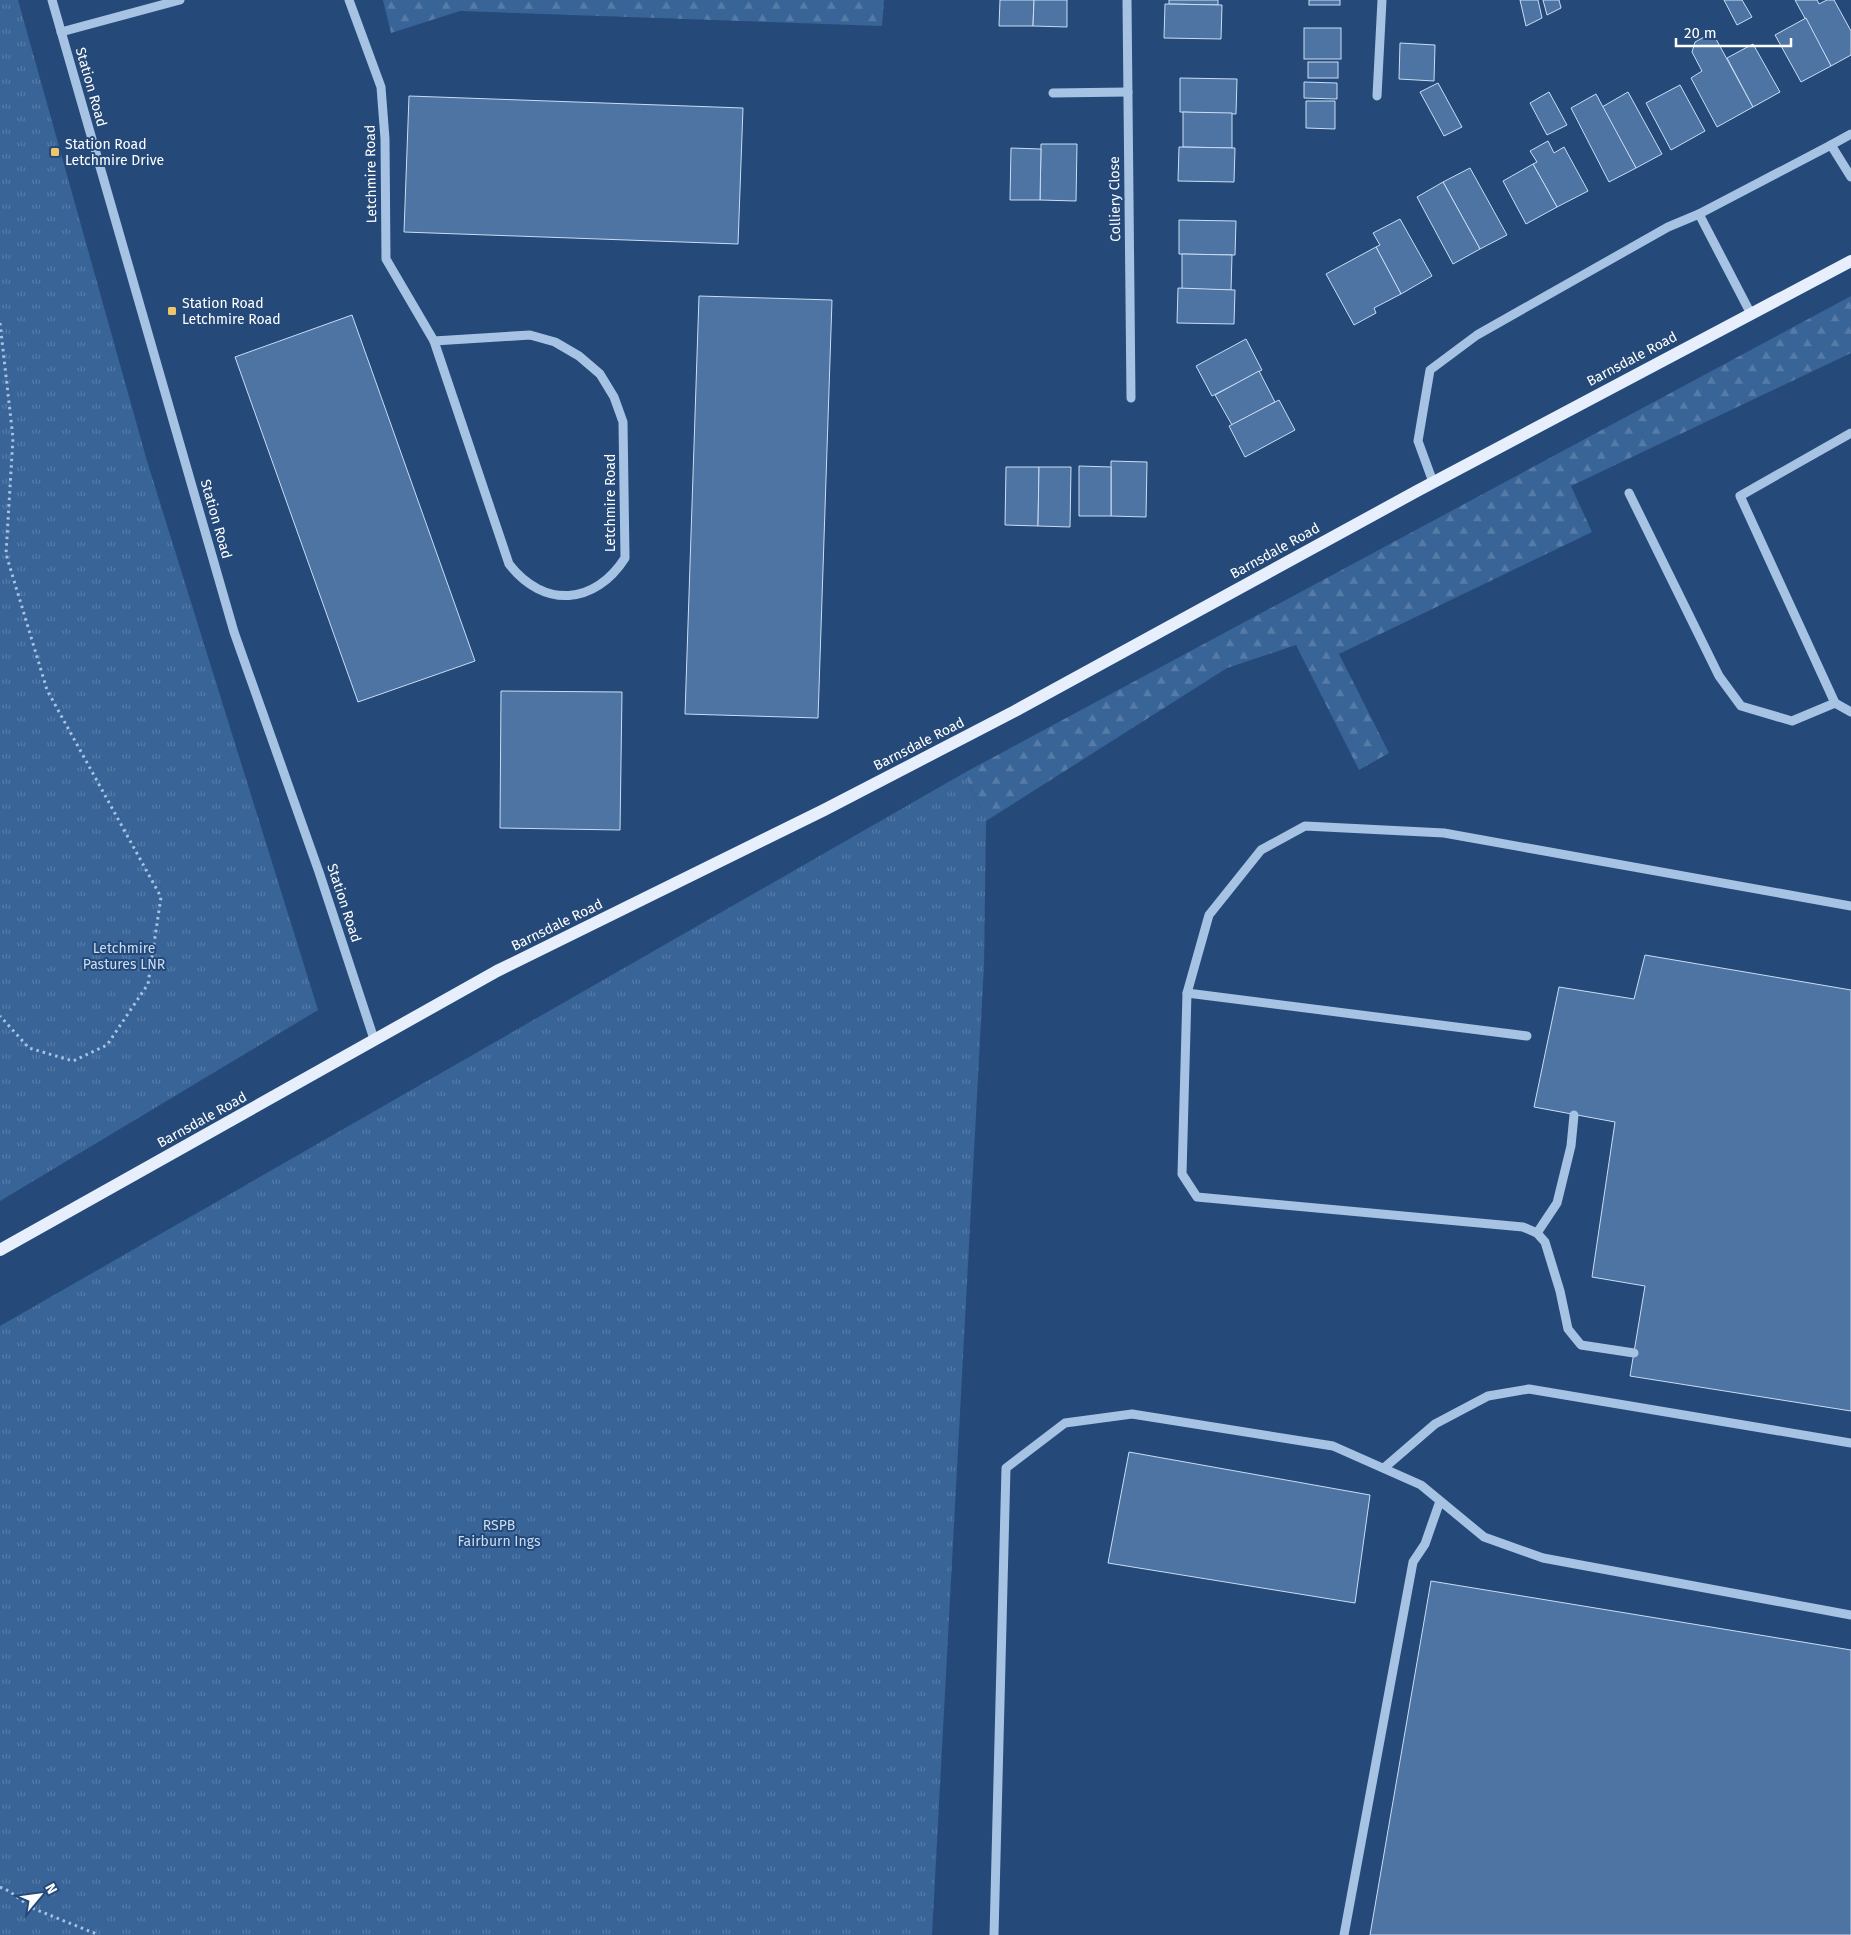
<svg xmlns="http://www.w3.org/2000/svg" width="1851" height="1935" viewBox="0 0 1851 1935" font-family="'Fira Sans',sans-serif">
<style>
.grass{fill:url(#grass-tufts)}
.forest{fill:url(#forest-firs)}
.building{fill:#4d74a3;stroke:#caddf3}
.lines{fill:none;stroke-linecap:round;stroke-linejoin:round}
.path{stroke:#a7c3e4;stroke-width:3;stroke-dasharray:2.5 4;stroke-linecap:butt}
.minor{stroke:#a7c3e4;stroke-width:9}
.major{stroke:#e7effc;stroke-width:12}
.poi-dot{fill:#edc66b;stroke:#254a79;stroke-width:2}
.labels{text-anchor:middle;dominant-baseline:central;stroke-width:4;stroke-linejoin:round;paint-order:stroke}
.street-label{font-size:14px;fill:#fff;stroke:#254a79}
.poi-label{font-size:14px;fill:#fff;stroke:#254a79;text-anchor:start}
.park-label{font-size:14px;fill:#caddf3;stroke:#254a79}
</style>
<defs>
<pattern id="grass-tufts" width="24" height="20" patternUnits="userSpaceOnUse" patternTransform="scale(1.25)"><rect width="24" height="20" fill="#386497"/><path d="M3 7l-1-3M5 7V3M7 7l1-3M15 17l-1-3M17 17v-4M19 17l1-3" fill="none" stroke="#567ba7"/></pattern>
<pattern id="forest-firs" width="22" height="20" patternUnits="userSpaceOnUse" patternTransform="scale(1.25)"><rect width="22" height="20" fill="#386497"/><path d="M5 1l3.5 6h-7zM16 11l3.5 6h-7z" fill="#567ba7"/></pattern>
</defs>
<rect width="100%" height="100%" fill="#254a79"/>
<!-- grass -->
<g class="grass">
<polygon points="0,0 18,0 147,461 318,1010 0,1201"/>
<polygon points="964,773 986,821 984,965 932,1935 0,1935 0,1326"/>
</g>
<!-- forest -->
<g class="forest">
<polygon points="383,0 884,0 882,26 460,11 391,33"/>
<polygon points="1851,296 1851,353 1571,486 1592,532 1339,654 1389,753 1359,770 1296,645 1227,668 986,821 964,773"/>
</g>
<!-- building -->
<g class="building">
<polygon points="1000,0 1034,0 1033,26 999,26"/>
<polygon points="1034,0 1067,0 1067,27 1033,26"/>
<polygon points="1169,0 1218,0 1218,5 1169,4"/>
<rect x="1309" y="0" width="31" height="5"/>
<polygon points="1520,0 1538,0 1542,18 1526,26"/>
<polygon points="1543,0 1559,0 1561,8 1547,15"/>
<polygon points="1724,0 1742,0 1752,17 1737,25"/>
<polygon points="1795,0 1817,0 1819,4 1827,0 1834,0 1851,31 1851,55 1831,66"/>
<polygon points="1165,4 1222,5 1221,39 1164,38"/>
<polygon points="1806,18 1831,66 1801,82 1775,35"/>
<rect x="1304" y="28" width="37" height="31"/>
<polygon points="1706,36 1716,39 1753,107 1717,127 1691,78 1702,71 1692,52 1695,42"/>
<polygon points="1400,43 1435,45 1434,81 1399,79"/>
<polygon points="1753,44 1780,92 1753,107 1727,58"/>
<rect x="1308" y="62" width="30" height="16"/>
<polygon points="1180,78 1237,79 1236,114 1180,112"/>
<polygon points="1304,82 1337,83 1337,99 1304,98"/>
<polygon points="1438,83 1462,127 1444,136 1420,92"/>
<polygon points="1680,85 1705,131 1671,150 1646,103"/>
<polygon points="1549,92 1567,125 1547,135 1530,103"/>
<polygon points="1628,92 1662,154 1636,168 1602,107"/>
<polygon points="1596,94 1636,168 1609,182 1571,108"/>
<polygon points="409,96 743,108 738,244 404,232"/>
<polygon points="1306,101 1335,101 1335,129 1306,128"/>
<polygon points="1183,112 1232,113 1232,148 1183,147"/>
<polygon points="1548,141 1554,153 1564,147 1588,191 1557,207 1533,164 1537,162 1530,151"/>
<polygon points="1041,144 1077,144 1076,201 1040,200"/>
<polygon points="1179,147 1235,148 1234,182 1178,181"/>
<polygon points="1011,148 1041,149 1040,200 1010,200"/>
<polygon points="1533,164 1557,207 1526,224 1503,181"/>
<polygon points="1470,168 1507,235 1480,249 1443,182"/>
<polygon points="1443,182 1480,249 1453,264 1417,197"/>
<polygon points="1400,219 1432,276 1401,294 1376,247 1380,245 1373,233"/>
<polygon points="1179,220 1236,221 1235,255 1179,254"/>
<polygon points="1376,247 1401,294 1374,308 1376,313 1354,325 1326,274"/>
<polygon points="1182,254 1232,255 1231,290 1182,289"/>
<polygon points="1178,288 1235,290 1234,324 1177,323"/>
<polygon points="699,296 832,300 818,718 685,714"/>
<polygon points="352,315 475,661 358,702 235,357"/>
<polygon points="1246,339 1262,370 1212,396 1196,366"/>
<polygon points="1259,371 1275,402 1232,425 1215,395"/>
<polygon points="1279,400 1295,430 1245,457 1229,426"/>
<polygon points="1111,461 1147,462 1146,517 1111,516"/>
<polygon points="1079,466 1111,467 1111,516 1079,516"/>
<polygon points="1006,467 1039,467 1038,526 1005,525"/>
<polygon points="1039,467 1071,467 1070,527 1038,526"/>
<polygon points="501,691 622,692 620,830 500,828"/>
<polygon points="1645,955 1851,990 1851,1411 1630,1376 1645,1286 1592,1277 1615,1122 1534,1107 1559,987 1634,999"/>
<polygon points="1129,1452 1370,1495 1355,1603 1108,1563"/>
<polygon points="1431,1581 1851,1650 1851,1935 1370,1935"/>
</g>
<g class="lines">
<!-- path -->
<g class="path">
<polyline points="0,323 13,438 6,554 47,690 161,897 148,984 107,1045 73,1061 29,1048 0,1016"/>
<polyline points="0,1887 9,1891 32,1908 99,1935"/>
</g>
<!-- minor -->
<g class="minor">
<polyline points="52,0 234,632 319,872 374,1039"/>
<polyline points="349,0 381,87 385,139 386,259 434,341"/>
<polyline points="1127,0 1131,398"/>
<polyline points="61,32 180,0"/>
<polyline points="1053,93 1128,92"/>
<polyline points="1377,96 1382,0"/>
<polyline points="1831,145 1851,134"/>
<polyline points="1699,214 1831,145 1851,177"/>
<path d="M530 335 555 342 579 356 600 374 614 397 623 422 625 558C595 605 544 609 509 564L434 341Z"/>
<polyline points="1851,433 1740,496 1835,703 1851,712"/>
<polyline points="1433,482 1418,441 1430,370 1477,335 1668,227 1699,214 1751,314"/>
<polyline points="1629,493 1719,676 1741,706 1792,721 1835,703"/>
<polyline points="1187,993 1527,1036"/>
<polyline points="1537,1233 1557,1203 1571,1146 1574,1115"/>
<polyline points="1634,1353 1581,1345 1568,1329 1560,1291 1545,1242 1537,1233 1523,1227 1197,1197 1182,1174 1187,993 1209,915 1261,850 1305,826 1444,833 1851,906"/>
<polyline points="1384,1468 1435,1424 1488,1396 1529,1389 1851,1443"/>
<polyline points="994,1935 1006,1468 1065,1423 1132,1414 1333,1446 1421,1485 1484,1537 1543,1558 1851,1615"/>
<polyline points="1344,1935 1413,1562 1425,1544 1440,1501"/>
</g>
<!-- major -->
<polyline class="major" points="0,1250 497,971 824,810 1015,711 1417,491 1851,261"/>
</g>
<!-- markers -->
<g class="poi-dot">
<rect x="50" y="147" width="10" height="10" rx="2.5"/>
<rect x="167" y="306" width="10" height="10" rx="2.5"/>
</g>
<g class="labels">
<!-- street labels -->
<g class="street-label">
<text transform="translate(91 87) rotate(74)">Station Road</text>
<text transform="translate(371 174) rotate(-91)">Letchmire Road</text>
<text transform="translate(1115 199) rotate(-91)">Colliery Close</text>
<text transform="translate(1632 359) rotate(-28)">Barnsdale Road</text>
<text transform="translate(610 503) rotate(-90)">Letchmire Road</text>
<text transform="translate(216 519) rotate(74)">Station Road</text>
<text transform="translate(1275 551) rotate(-29)">Barnsdale Road</text>
<text transform="translate(919 744) rotate(-27)">Barnsdale Road</text>
<text transform="translate(344 903) rotate(72)">Station Road</text>
<text transform="translate(557 925) rotate(-26)">Barnsdale Road</text>
<text transform="translate(202 1120) rotate(-29)">Barnsdale Road</text>
</g>
<!-- poi labels -->
<g class="poi-label">
<text x="65" y="144">Station Road<tspan x="65" dy="16">Letchmire Drive</tspan></text>
<text x="182" y="303">Station Road<tspan x="182" dy="16">Letchmire Road</tspan></text>
</g>
<!-- park labels -->
<g class="park-label">
<text x="124" y="948">Letchmire<tspan x="124" dy="16">Pastures LNR</tspan></text>
<text x="499" y="1525">RSPB<tspan x="499" dy="16">Fairburn Ings</tspan></text>
</g>
</g>
<!-- north arrow -->
<g transform="translate(40 1895) rotate(61)" stroke="#254a79" stroke-width="4" paint-order="stroke">
<path d="M0-4L9 19L0 12L-9 19Z" fill="#ffffff"/>
<text y="-8" font-size="14" font-weight="bold" text-anchor="middle" fill="#ffffff">N</text>
</g>
<!-- scale -->
<path d="M1676 38v8h115v-8" fill="none" stroke="#ffffff" stroke-width="2.5"/>
<text x="1684" y="38" font-size="15" fill="#ffffff" stroke="#254a79" stroke-width="4" paint-order="stroke">20 m</text>
</svg>
